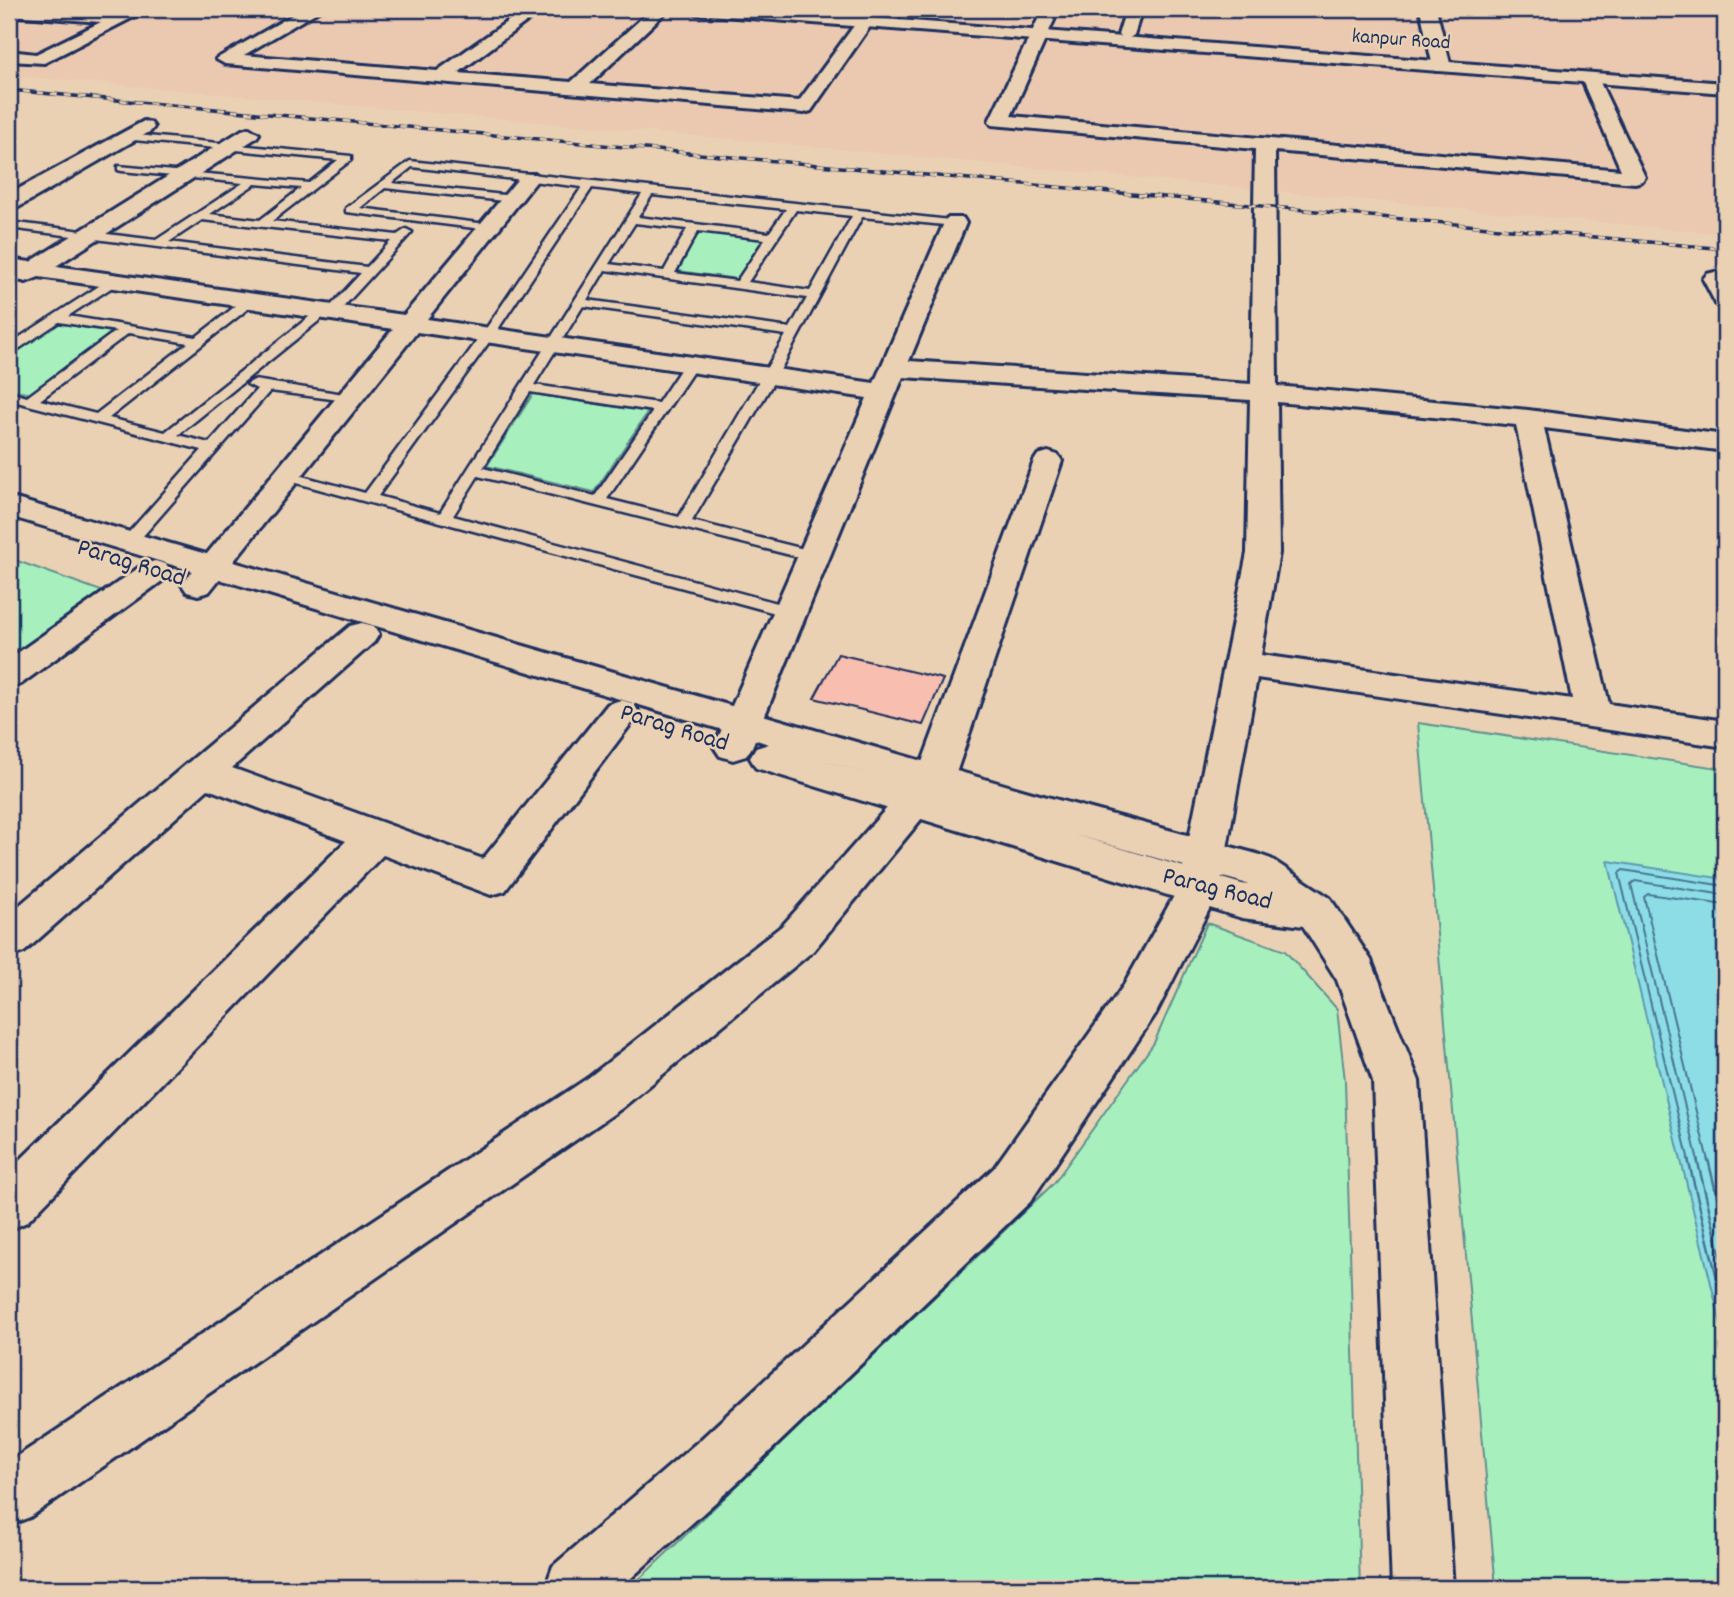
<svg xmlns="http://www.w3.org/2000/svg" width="1734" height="1597" viewBox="0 0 1734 1597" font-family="Dekko,sans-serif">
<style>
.built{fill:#ebc8b0}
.green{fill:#a7f0be;stroke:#61908e;stroke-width:2}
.water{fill:#8cdde6;stroke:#5f97b0;stroke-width:2}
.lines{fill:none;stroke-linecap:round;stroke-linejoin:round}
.shore-far1{stroke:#487594;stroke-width:2}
.shore{stroke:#487594;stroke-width:2.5}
.building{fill:#f8beb0;stroke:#1b2f5e;stroke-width:2}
.lane-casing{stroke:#1b2f5e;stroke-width:5}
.street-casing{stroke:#1b2f5e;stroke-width:6}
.secondary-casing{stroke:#1b2f5e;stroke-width:6}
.lane{fill:#ebd1b3;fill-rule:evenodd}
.street{fill:#ebd1b3;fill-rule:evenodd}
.secondary{fill:#ebd1b3;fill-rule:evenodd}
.rail-casing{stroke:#1b2f5e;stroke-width:3.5}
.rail{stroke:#ebd1b3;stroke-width:2.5;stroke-dasharray:7;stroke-linecap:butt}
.labels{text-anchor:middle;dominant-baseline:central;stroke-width:5;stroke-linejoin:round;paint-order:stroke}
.far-street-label{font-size:21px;fill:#1b2f5e;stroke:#ebd1b3}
.street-label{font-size:26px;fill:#1b2f5e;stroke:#ebd1b3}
</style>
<rect width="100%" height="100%" fill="#ebd1b3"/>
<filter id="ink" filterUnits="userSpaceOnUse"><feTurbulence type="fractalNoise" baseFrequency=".0143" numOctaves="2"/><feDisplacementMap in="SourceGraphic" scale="14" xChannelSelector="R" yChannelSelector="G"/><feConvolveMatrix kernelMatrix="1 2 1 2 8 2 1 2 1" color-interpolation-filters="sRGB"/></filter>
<g filter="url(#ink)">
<!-- built -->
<polygon class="built" points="9,9 1725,9 1725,234 733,139 9,75"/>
<!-- green -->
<g class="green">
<polygon points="699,231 764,238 737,279 678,271"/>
<polygon points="56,323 112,332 30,394 9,388 9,354"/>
<polygon points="533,394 648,412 594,492 487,466"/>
<polygon points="9,558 104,592 9,662"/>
<polygon points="1418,723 1725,769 1725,1588 1496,1588"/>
<polygon points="1207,923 1285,951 1337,1009 1345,1081 1360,1588 630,1588 1054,1183 1154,1043"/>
</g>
<!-- water -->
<polygon class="water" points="1608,861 1725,879 1725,1341"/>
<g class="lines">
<!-- shore-far1 -->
<g class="shore-far1">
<polyline points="1689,1161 1619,873 1623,870 1725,886"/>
<polyline points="1698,1161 1631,884 1635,881 1725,895"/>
<polyline points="1708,1161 1644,897 1648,894 1725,905"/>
</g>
<!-- shore -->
<g class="shore">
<polyline points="1688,1159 1725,1311"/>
<polyline points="1697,1159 1725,1274"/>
<polyline points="1708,1159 1725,1230"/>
</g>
</g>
<!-- building -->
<polygon class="building" points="838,654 943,679 923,725 814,698"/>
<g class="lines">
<defs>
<g id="lane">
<path d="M127 134 351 156V160L272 221 397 235 406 229 412 232 335 316 326 315 178 435 209 443 257 389 247 384 254 380 350 395 357 399 355 402 270 391 135 545 129 547 121 542 123 539 202 450 9 400V392L27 397 116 331 59 322 14 352 9 353V344L113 277 117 278V284L68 316 196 337 246 298H254V304L109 418 165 432 319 309 327 310 361 273 9 228V222L156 240 243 183 122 171 118 170V166L309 183 338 160 124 139V135ZM255 184 301 188 260 220 210 214ZM202 220 391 241 367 267 169 242ZM129 333 188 343 96 414 40 400Z"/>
<path d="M410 161 959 221V225L955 226 862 217 777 376 692 521 820 553 822 556 820 559 814 561 478 476 453 516 796 608 798 612 796 616 790 617 282 479 280 476 282 473 287 472 365 493 483 333 582 187 412 167 392 183 513 196 518 199 513 202 385 188 360 208 494 225 496 227 490 230 346 212V208ZM592 188 642 194 440 513 378 496 492 338ZM652 195 786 209 769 233 638 217ZM796 210 852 216 810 291 748 282ZM635 223 687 229 664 271 609 264ZM698 231 765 239 737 281 675 273ZM605 270 807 298 790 328 587 300ZM583 306 786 335 679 517 607 499 698 364 696 361H686L658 403 534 385ZM530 392 653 411 595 496 483 468Z"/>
</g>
<g id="street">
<polygon points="9,9 52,9 118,14 129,9 149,9 44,63 9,61 9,51 36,54 101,22 9,15"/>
<polygon points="303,9 322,9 244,55 437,71 525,9 543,9 458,73 571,82 652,9 669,9 590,84 799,101 864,12 876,12 878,15 811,111 804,113 225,64 216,59"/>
<path d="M1043 9H1059L1011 116 1621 170 1581 78 1590 73 1596 74 1645 177 1642 181 1635 183 1275 151 1277 386 1528 410 1725 435V451L1544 428 1609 704 1725 721V747L1257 678 1220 888 1156 1013 1030 1202 740 1480 620 1588H545L553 1566 700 1440 994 1168 1124 985 1179 887 1247 553 1250 400 903 377 752 747 746 756 733 760 720 756 714 747 867 398 417 332 209 592 198 595 187 592 182 585 187 578 393 329 39 277 26 282 18 280 15 274 9 273V259L30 262 242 130 249 128 259 134 256 138 56 266 404 315 522 174H536L539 178 427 319 874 383 944 223 947 218H963L966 223 909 361 1251 384 1255 149 992 125 989 121ZM1277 402 1516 425 1572 699 1261 655 1279 553Z"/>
<polygon points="1126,9 1142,9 1134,35 1126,40 1118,35"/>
<polygon points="1420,9 1436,9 1451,67 1448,71 1436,71 1433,67"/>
<polygon points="144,121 151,123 154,127 151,131 17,208 9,209 9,194"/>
<polygon points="1715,272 1725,277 1725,306 1716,304 1703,279 1707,274"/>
<polygon points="1048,452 1058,455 1062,461 954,779 813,951 622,1108 30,1517 9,1525 9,1462 588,1078 783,925 918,773 1034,461 1038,455"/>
<polygon points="155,561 166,564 171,571 166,578 21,684 9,688 9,659 144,564"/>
<polygon points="362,623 374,626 379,634 374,642 232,768 483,859 608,704 621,700 634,704 639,713 505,891 491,895 383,855 27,1222 9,1230 9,1171 346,841 208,789 24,952 9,957 9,914 350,626"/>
</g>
<g id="secondary">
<polygon points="688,9 755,9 1725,83 1725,93 696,14"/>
<path d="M9 497 1036 794 1257 854 1271 859 1330 898 1371 960 1419 1081 1453 1588H1392L1373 1081 1337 980 1303 926 1242 918 756 768 750 758 756 748 769 744 926 791 9 516ZM1072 834 1244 883 1248 885 1242 884Z"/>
</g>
</defs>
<!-- lane casing -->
<use href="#lane" class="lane-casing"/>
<!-- street casing -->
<use href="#street" class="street-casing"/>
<!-- secondary casing -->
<use href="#secondary" class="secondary-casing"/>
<!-- lane -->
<use href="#lane" class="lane"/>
<!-- street -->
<use href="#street" class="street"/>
<!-- secondary -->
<use href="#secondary" class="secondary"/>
<defs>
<polyline id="rail" points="9,90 1725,249"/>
</defs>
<!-- rail casing -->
<use href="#rail" class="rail-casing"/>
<!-- rail -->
<use href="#rail" class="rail"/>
</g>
</g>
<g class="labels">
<!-- far-street labels -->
<g class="far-street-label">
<text transform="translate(1401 41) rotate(4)">kanpur Road</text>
</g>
<!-- street labels -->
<g class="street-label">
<text transform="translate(131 564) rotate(17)">Parag Road</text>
<text transform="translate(674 729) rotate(17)">Parag Road</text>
<text transform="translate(1217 890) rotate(14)">Parag Road</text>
</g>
</g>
<!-- margin -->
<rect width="1734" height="1597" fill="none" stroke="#ebd1b3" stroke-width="35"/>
<rect x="18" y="18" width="1699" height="1562" fill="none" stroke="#1b2f5e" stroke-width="2.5" filter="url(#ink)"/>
</svg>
